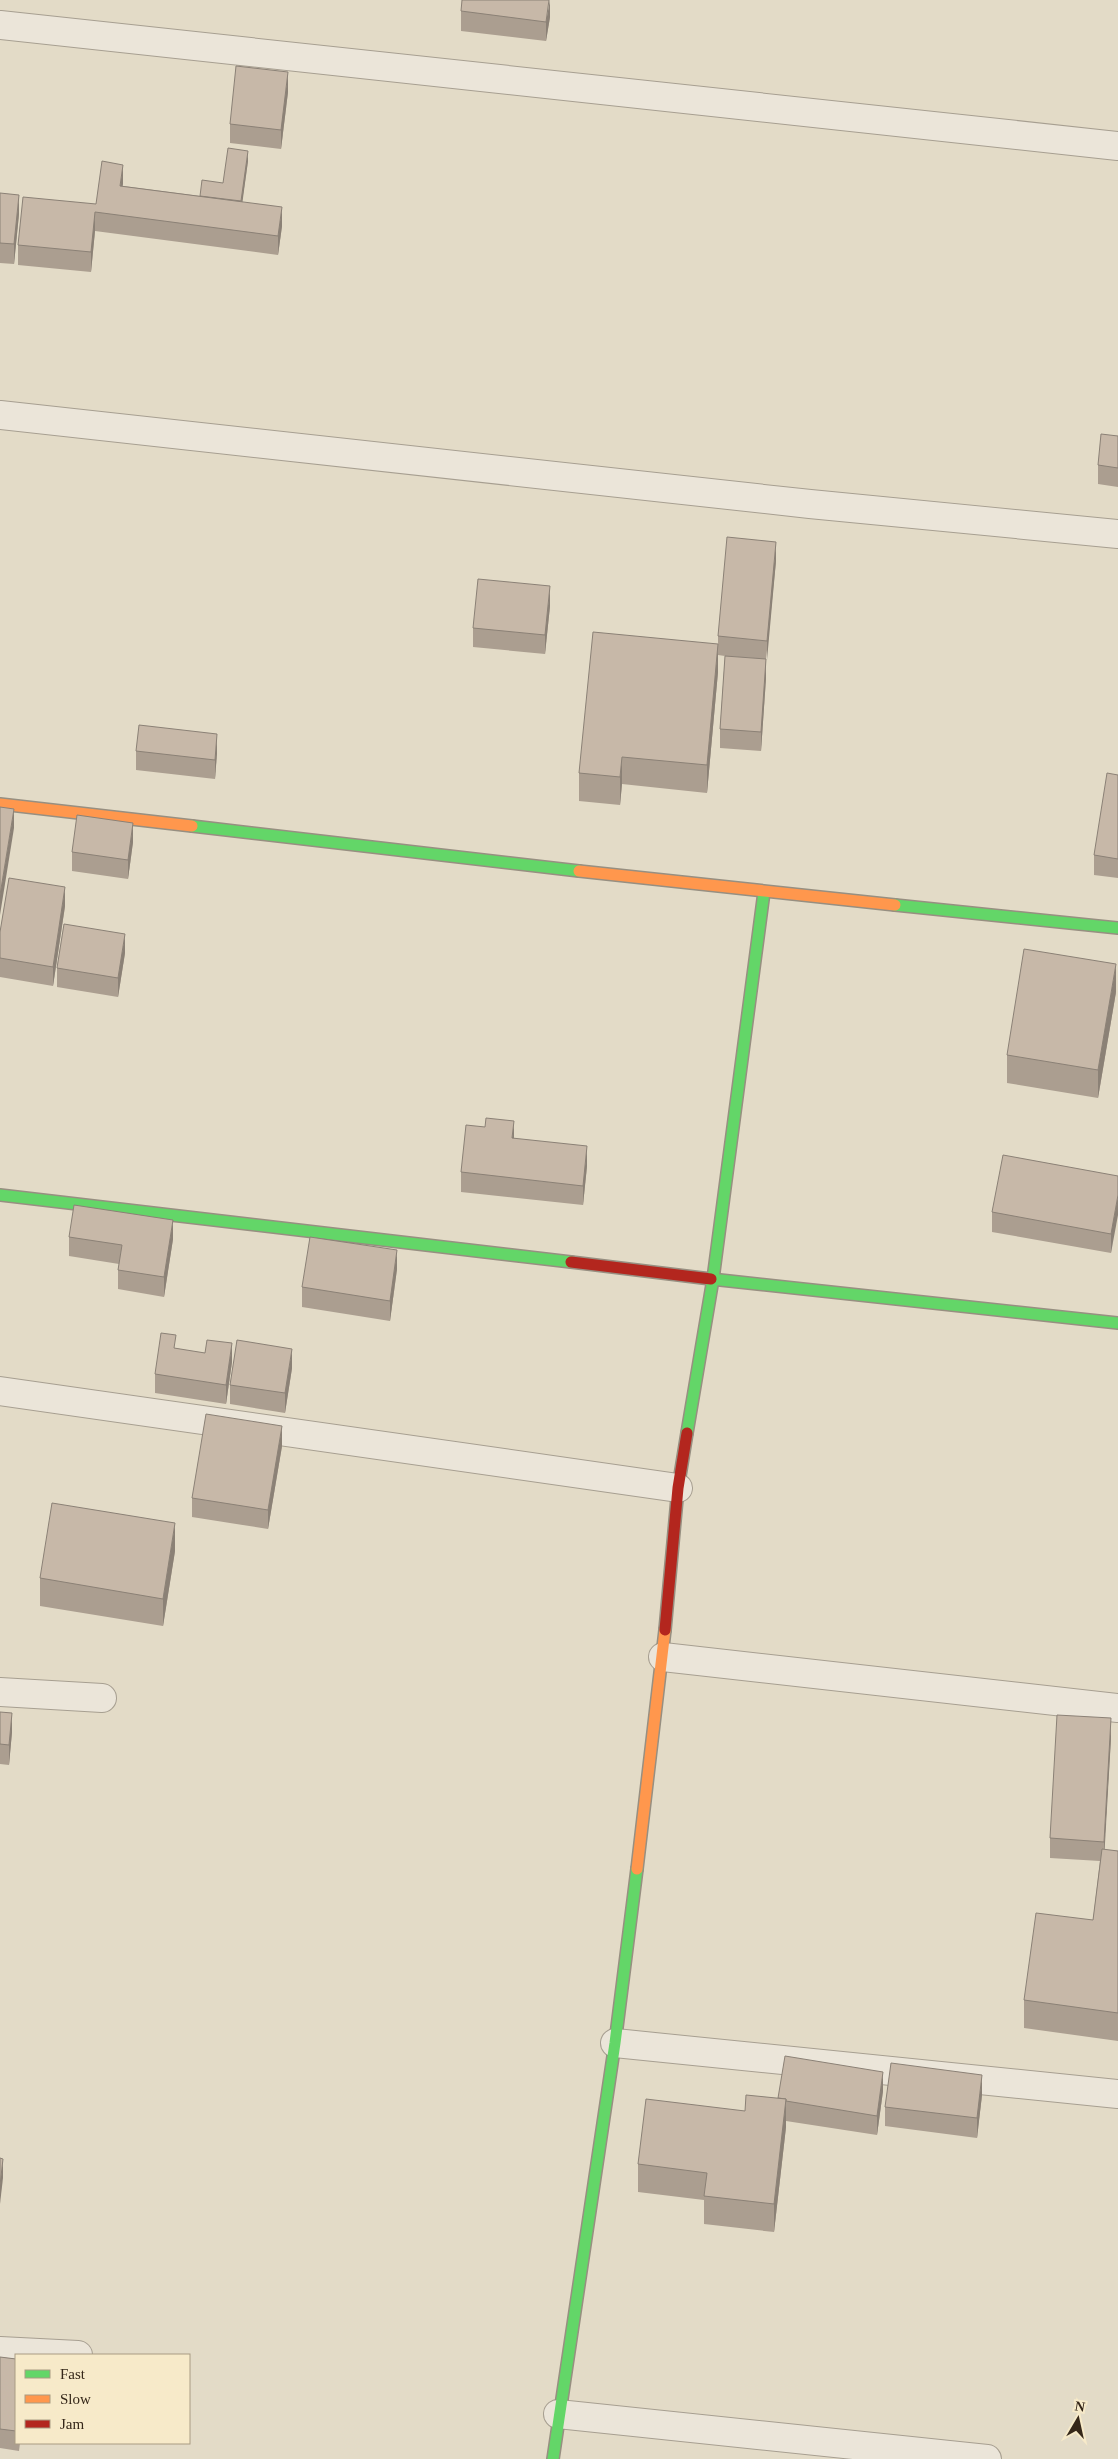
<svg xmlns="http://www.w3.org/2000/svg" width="1118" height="2459" viewBox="0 0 1118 2459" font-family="Georgia,serif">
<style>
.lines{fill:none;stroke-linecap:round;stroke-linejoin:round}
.street-casing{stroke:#a79f91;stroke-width:30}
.fast-casing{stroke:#978f81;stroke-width:14}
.slow-casing{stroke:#978f81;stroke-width:14}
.jam-casing{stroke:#978f81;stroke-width:14}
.street{stroke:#ebe5d9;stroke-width:28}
.fast{stroke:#63d668;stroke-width:11}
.slow{stroke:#ff974d;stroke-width:11}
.jam{stroke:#b3261e;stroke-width:11}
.wall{fill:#ab9e90}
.shaded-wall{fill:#8b8176}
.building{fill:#c7b8a8;stroke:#8b8176}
</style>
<rect width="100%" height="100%" fill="#e3dbc7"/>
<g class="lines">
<defs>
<g id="street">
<polyline points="0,25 1118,146"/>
<polyline points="0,415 810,504 1118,534"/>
<polyline points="0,1391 678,1488"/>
<polyline points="663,1657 1118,1708"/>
<polyline points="0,1692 102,1698"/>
<polyline points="615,2043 1118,2094"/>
<polyline points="0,2351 78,2355"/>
<polyline points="558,2414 987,2459"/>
</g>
<g id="fast">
<polyline points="192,826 579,871"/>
<polyline points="895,905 1118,928"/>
<polyline points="0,1195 571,1262"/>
<polyline points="711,1279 1118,1323"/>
<polyline points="687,1433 713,1279 764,892"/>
<polyline points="553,2459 615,2043 637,1869"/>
</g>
<g id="slow">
<polyline points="0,804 192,826"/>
<polyline points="579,871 895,905"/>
<polyline points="637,1869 665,1630"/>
</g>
<g id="jam">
<polyline points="571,1262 711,1279"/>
<polyline points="665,1630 678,1488 687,1433"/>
</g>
</defs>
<!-- street casing -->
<use href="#street" class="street-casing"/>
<!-- fast casing -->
<use href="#fast" class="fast-casing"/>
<!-- slow casing -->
<use href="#slow" class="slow-casing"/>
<!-- jam casing -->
<use href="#jam" class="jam-casing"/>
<!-- street -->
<use href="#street" class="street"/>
<!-- fast -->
<use href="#fast" class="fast"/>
<!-- slow -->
<use href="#slow" class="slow"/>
<!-- jam -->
<use href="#jam" class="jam"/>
</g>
<!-- wall -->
<g class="wall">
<polygon points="461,11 550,17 546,41 461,31"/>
<polygon points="288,92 281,149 230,143 230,124"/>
<polygon points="248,161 242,202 282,226 278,255 95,231 91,272 18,265 18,245 96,204 123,186 200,196 223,183"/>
<polygon points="0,193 19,214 14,264 0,263"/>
<polygon points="1118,436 1118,487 1098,484 1098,465"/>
<polygon points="776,561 766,660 766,678 761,751 720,748 720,729 725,656 718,655 718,672 707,793 622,784 620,805 579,801 579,773 718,644 718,636"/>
<polygon points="550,606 545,654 473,647 473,628"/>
<polygon points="136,751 217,753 215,779 136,770"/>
<polygon points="1118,775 1118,878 1094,875 1094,855"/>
<polygon points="133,842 128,879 72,871 72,852"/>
<polygon points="65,906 53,986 0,977 0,932"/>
<polygon points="125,953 118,997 57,987 57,968"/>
<polygon points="1116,992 1098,1098 1007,1083 1007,1055"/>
<polygon points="485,1127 587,1166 583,1205 461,1192 461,1172"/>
<polygon points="1118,1176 1111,1253 992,1232 992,1212"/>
<polygon points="69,1237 173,1239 164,1297 118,1289 118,1270 119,1264 69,1256"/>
<polygon points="397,1269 390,1321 302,1307 302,1287"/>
<polygon points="176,1348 232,1362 226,1404 155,1393 155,1374"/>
<polygon points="292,1368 285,1413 230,1404 230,1385"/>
<polygon points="282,1446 268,1529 192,1517 192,1498"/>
<polygon points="175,1551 163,1626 40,1606 40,1578"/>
<polygon points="0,1712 12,1732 9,1765 0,1764"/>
<polygon points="1111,1738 1104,1850 1118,1851 1118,2041 1024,2028 1024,2000 1093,1920 1100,1861 1050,1858 1050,1838"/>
<polygon points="883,2091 877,2135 786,2121 786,2127 774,2232 704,2224 704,2200 638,2192 638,2164 745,2111 778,2098"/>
<polygon points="982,2095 977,2138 885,2126 885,2107"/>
<polygon points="0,2357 16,2359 16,2443 20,2443 19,2451 0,2448"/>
</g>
<!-- shaded-wall -->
<g class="shaded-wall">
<polygon points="550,0 550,17 546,41 546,22"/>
<polygon points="288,72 288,92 281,149 281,130"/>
<polygon points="248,151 248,161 240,220 240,210"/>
<polygon points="123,165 123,184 120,205 120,186"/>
<polygon points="19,195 19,214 14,264 14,244"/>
<polygon points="282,207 282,226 278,255 278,236"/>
<polygon points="95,212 95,231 91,272 91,252"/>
<polygon points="776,542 776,561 767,660 767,641"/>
<polygon points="550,586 550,606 545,654 545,635"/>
<polygon points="718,644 718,672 707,793 707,765"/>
<polygon points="766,659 766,678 761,751 761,732"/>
<polygon points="217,734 217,753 215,779 215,760"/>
<polygon points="622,757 622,784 620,805 620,777"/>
<polygon points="14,809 14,828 0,915 0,895"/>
<polygon points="133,823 133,842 128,879 128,860"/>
<polygon points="65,887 65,906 53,986 53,967"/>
<polygon points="125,934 125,953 118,997 118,978"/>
<polygon points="1116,964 1116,992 1098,1098 1098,1070"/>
<polygon points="514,1121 514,1141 512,1138"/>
<polygon points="587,1146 587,1166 583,1205 583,1186"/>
<polygon points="1118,1195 1118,1215 1111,1253 1111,1234"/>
<polygon points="173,1220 173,1239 164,1297 164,1277"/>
<polygon points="397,1250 397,1269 390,1321 390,1301"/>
<polygon points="232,1343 232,1362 226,1404 226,1385"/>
<polygon points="292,1349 292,1368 285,1413 285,1393"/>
<polygon points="282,1426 282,1446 268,1529 268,1510"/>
<polygon points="175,1523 175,1551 163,1626 163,1599"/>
<polygon points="12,1713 12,1732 9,1765 9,1745"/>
<polygon points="1111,1718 1111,1738 1104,1861 1104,1842"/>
<polygon points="883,2072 883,2091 877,2135 877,2116"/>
<polygon points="982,2075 982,2095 977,2138 977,2118"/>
<polygon points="786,2099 786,2127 774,2232 774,2204"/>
<polygon points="3,2159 3,2178 0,2204 0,2185"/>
</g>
<!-- building -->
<g class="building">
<polygon points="462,0 549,0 546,22 461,11"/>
<polygon points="236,66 288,72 281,130 230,124"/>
<polygon points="228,148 248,151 241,201 200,196 202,180 223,183"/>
<polygon points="102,161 123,165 120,186 282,207 278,236 95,212 91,252 18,245 23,197 96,204"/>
<polygon points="0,193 19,195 14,244 0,243"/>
<polygon points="1101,434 1118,436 1118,468 1098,465"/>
<polygon points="727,537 776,542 767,641 718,636"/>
<polygon points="478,579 550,586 545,635 473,628"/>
<polygon points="593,632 718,644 707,765 622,757 620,777 579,773"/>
<polygon points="725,656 766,659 761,732 720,729"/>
<polygon points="139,725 217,734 215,760 136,751"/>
<polygon points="1107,773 1118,775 1118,859 1094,855"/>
<polygon points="0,807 14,809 0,895"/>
<polygon points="77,815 133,823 128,860 72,852"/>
<polygon points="9,878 65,887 53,967 0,958 0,932"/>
<polygon points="64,924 125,934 118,978 57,968"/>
<polygon points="1024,949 1116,964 1098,1070 1007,1055"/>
<polygon points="486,1118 514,1121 512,1138 587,1146 583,1186 461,1172 466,1125 485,1127"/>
<polygon points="1003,1155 1118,1176 1118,1195 1111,1234 992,1212"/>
<polygon points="74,1205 173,1220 164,1277 118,1270 122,1245 69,1237"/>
<polygon points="310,1237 397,1250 390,1301 302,1287"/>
<polygon points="161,1333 176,1335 174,1348 205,1353 207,1340 232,1343 226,1385 155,1374"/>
<polygon points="237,1340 292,1349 285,1393 230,1385"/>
<polygon points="206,1414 282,1426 268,1510 192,1498"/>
<polygon points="52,1503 175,1523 163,1599 40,1578"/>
<polygon points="0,1712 12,1713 9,1745 0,1744"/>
<polygon points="1057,1715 1111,1718 1104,1842 1050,1838"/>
<polygon points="1102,1849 1118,1851 1118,2013 1024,2000 1036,1913 1093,1920"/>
<polygon points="785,2056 883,2072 877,2116 786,2101 786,2099 778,2098"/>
<polygon points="891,2063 982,2075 977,2118 885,2107"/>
<polygon points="746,2095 786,2099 774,2204 704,2196 707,2173 638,2164 646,2099 745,2111"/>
<polygon points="0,2158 3,2159 0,2185"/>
<polygon points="0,2357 16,2359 16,2431 0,2429"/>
</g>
<!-- legend -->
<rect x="15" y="2354" width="175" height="90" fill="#f7eac9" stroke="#a99c83"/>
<rect x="25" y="2370" width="25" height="8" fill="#63d668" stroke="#a99c83"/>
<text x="60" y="2379" font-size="15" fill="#352719">Fast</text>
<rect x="25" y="2395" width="25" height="8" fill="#ff974d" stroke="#a99c83"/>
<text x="60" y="2404" font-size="15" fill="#352719">Slow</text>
<rect x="25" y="2420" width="25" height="8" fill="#b3261e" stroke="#a99c83"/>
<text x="60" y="2429" font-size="15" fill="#352719">Jam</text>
<!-- north arrow -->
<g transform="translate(1078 2419) rotate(9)" stroke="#f7eac9" stroke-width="4" paint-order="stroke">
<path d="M0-4L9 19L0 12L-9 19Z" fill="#352719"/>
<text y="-8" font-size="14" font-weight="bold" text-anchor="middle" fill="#352719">N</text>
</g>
</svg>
